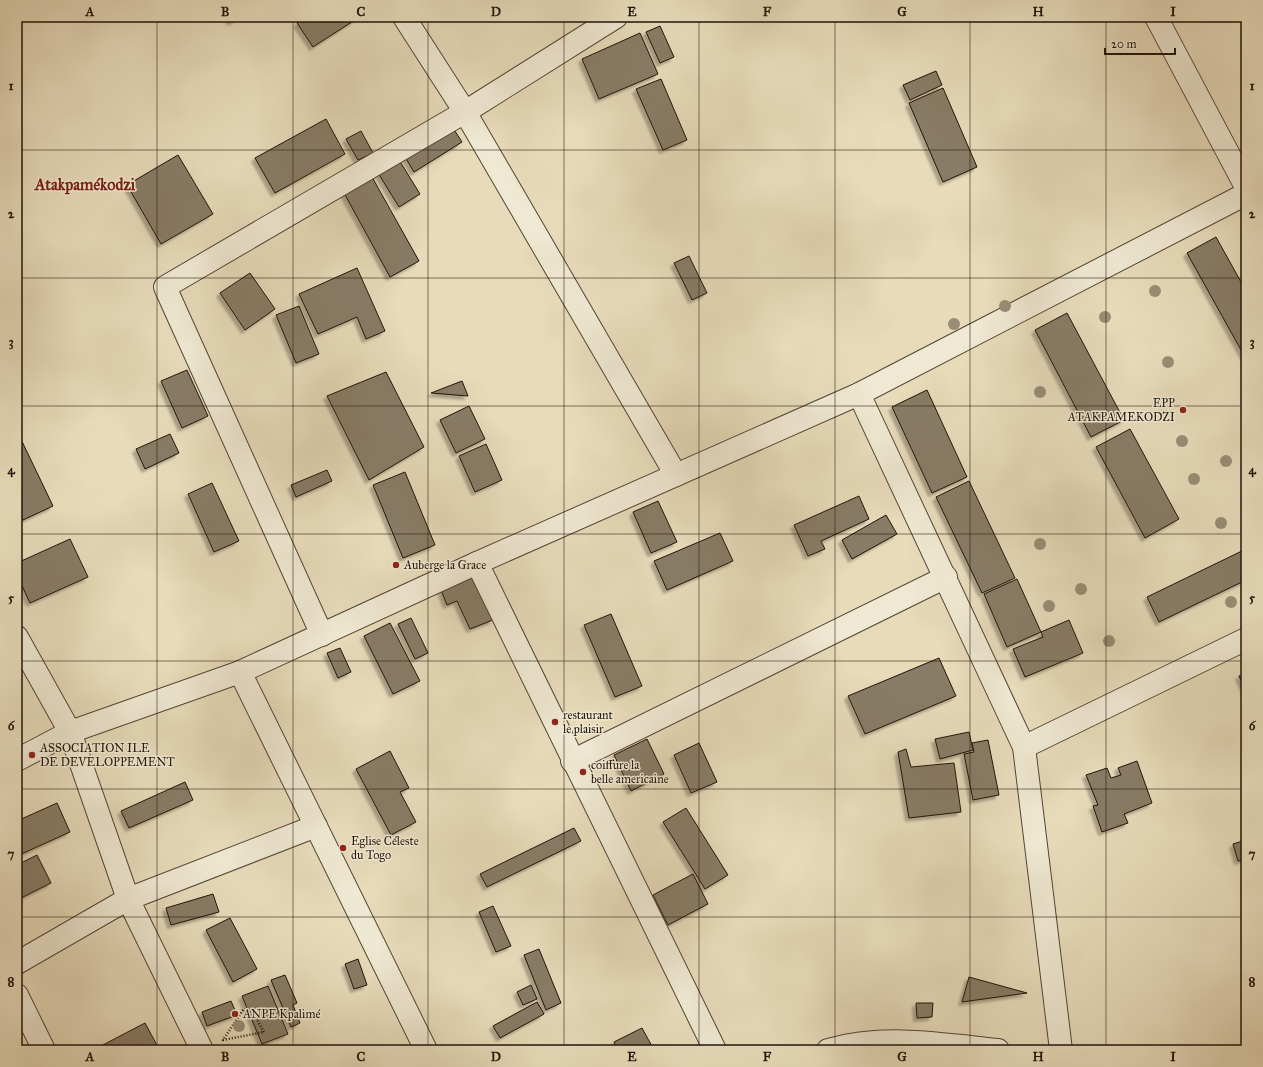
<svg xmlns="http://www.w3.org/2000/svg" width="1263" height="1067" viewBox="0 0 1263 1067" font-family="'IM FELL Great Primer',serif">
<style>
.building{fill:#887b66;stroke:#21130a;filter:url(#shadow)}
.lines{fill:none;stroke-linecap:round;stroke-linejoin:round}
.street-casing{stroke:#524536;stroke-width:24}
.path{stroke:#21130a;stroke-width:2.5;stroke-dasharray:1 2;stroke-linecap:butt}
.street{stroke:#efe8d2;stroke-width:22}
.tree{fill:#998d75}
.grid{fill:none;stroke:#21130a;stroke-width:1;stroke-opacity:0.55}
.poi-dot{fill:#8f2418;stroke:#efe8d2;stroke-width:1.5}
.labels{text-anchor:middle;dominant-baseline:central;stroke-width:3;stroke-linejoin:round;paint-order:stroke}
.poi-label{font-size:12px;fill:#21130a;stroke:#efe8d2;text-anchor:start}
.district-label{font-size:16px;font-weight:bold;fill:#7a1f14;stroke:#efe8d2}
.neatline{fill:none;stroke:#21130a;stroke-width:1.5}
.grid-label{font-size:13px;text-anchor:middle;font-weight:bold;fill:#21130a}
</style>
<defs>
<filter id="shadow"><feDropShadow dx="-3.5" dy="3.5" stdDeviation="1" flood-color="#0004"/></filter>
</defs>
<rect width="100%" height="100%" fill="#e7dbba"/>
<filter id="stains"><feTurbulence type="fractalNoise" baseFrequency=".005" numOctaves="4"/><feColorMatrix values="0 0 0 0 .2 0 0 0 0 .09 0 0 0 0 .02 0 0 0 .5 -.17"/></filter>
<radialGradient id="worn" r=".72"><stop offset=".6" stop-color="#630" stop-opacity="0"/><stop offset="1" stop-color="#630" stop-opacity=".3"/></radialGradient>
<!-- building -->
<g class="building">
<polygon points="228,17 239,17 232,22"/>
<polygon points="306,17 357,17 358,18 313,47 297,23"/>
<polygon points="660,26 674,57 660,63 646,32"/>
<polygon points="640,33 658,74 599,99 582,59"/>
<polygon points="936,71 942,85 910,100 903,85"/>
<polygon points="661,79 687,140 663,150 636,89"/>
<polygon points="943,88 977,167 943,182 909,103"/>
<polygon points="326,119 345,154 275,193 255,158"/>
<polygon points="453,128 462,142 414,172 405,157"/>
<polygon points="361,131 373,153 358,160 346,139"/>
<polygon points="178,155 213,214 161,244 127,185"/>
<polygon points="399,160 420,194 399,207 378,173"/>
<polygon points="372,177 419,261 390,277 344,193"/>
<polygon points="1216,237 1246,291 1246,359 1187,253"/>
<polygon points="689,256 707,293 692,300 674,263"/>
<polygon points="357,268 385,331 366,339 357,317 318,334 299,294"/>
<polygon points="250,273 275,309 245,330 220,293"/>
<polygon points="299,306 319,354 296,363 276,315"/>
<polygon points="1067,313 1124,420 1091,437 1035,330"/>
<polygon points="187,370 208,416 182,428 161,381"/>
<polygon points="386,372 424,447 369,480 327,396"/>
<polygon points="462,381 468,396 431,393"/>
<polygon points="927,390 967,477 932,493 892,407"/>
<polygon points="469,406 485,439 456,453 440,420"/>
<polygon points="1130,429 1179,519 1145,538 1096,447"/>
<polygon points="17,431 53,506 23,520 17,508"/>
<polygon points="170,434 179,453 145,469 136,449"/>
<polygon points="486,444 502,480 475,492 459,456"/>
<polygon points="327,470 332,481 296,497 291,485"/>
<polygon points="405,472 435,545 403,558 373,485"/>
<polygon points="969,481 1015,578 982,593 936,497"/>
<polygon points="212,483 239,541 214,552 188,494"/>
<polygon points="859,496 869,519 821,541 825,549 808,556 794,525"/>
<polygon points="658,501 677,542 651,553 633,512"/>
<polygon points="886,515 897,534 852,559 842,540"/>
<polygon points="720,533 733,561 667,590 654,561"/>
<polygon points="70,539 88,577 30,603 17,575 17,563"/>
<polygon points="1246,549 1246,580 1159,622 1147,597"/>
<polygon points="474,576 493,620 470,629 457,601 447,605 441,590"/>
<polygon points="1017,579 1041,632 1007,647 984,594"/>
<polygon points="611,614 642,686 615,697 584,625"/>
<polygon points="411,618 428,653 415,659 398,624"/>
<polygon points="1069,620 1083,653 1025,677 1013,649 1043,637 1041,632"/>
<polygon points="390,623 420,681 393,694 364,636"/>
<polygon points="340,648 351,672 338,678 327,653"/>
<polygon points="939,658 956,696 865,734 848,696"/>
<polygon points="1246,673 1246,692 1239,676"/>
<polygon points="969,732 973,750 940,759 935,739"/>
<polygon points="647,739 664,774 631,791 614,755"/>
<polygon points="988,740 999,795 973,800 964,754 974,752 972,743"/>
<polygon points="699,743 717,782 691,793 674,755"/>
<polygon points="906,749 911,767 954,763 961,812 909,818 898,752"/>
<polygon points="390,751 409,788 400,792 416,822 391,835 356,769"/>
<polygon points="1137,761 1152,803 1124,814 1128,823 1102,832 1093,806 1098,805 1086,775 1107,768 1111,778 1121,775 1118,768"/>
<polygon points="185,782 193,800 129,828 121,811"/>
<polygon points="57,803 70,832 17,856 17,821"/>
<polygon points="686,808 728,875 705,889 663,822"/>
<polygon points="574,828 581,841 487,887 480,874"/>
<polygon points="1246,840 1246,859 1238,861 1233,844"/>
<polygon points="37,855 51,883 17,900 17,865"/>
<polygon points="693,874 708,904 668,925 653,895"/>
<polygon points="213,894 219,912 171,925 166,908"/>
<polygon points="493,906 511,946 496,952 479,912"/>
<polygon points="230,918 257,969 233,982 206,930"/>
<polygon points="539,949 561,1003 546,1010 524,955"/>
<polygon points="358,959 367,985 354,989 345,964"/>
<polygon points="285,975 297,1003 293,1005 300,1023 291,1027 271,980"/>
<polygon points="969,977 1027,993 962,1002"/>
<polygon points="531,985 537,999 523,1005 517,992"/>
<polygon points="268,986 288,1034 262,1044 242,996"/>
<polygon points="231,1001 237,1015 207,1026 202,1012"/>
<polygon points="537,1002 544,1014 500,1038 493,1026"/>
<polygon points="916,1003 933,1003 932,1017 917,1018"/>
<polygon points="145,1023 159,1049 100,1050 99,1047"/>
<polygon points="642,1028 654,1050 618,1050 614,1042"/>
</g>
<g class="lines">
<defs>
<g id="street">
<polyline points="404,17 465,112 676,475"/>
<polyline points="1156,17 1246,187"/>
<polyline points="859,394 1024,747 1061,1050"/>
<polyline points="477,563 715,1050"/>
<polyline points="322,635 165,287 465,112 616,17"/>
<polyline points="17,637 70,732 128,899 202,1050"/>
<polyline points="240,672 426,1050"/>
<polyline points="1024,747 1246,639"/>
<polyline points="17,760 70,732 240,672 477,563 859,394 1246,194"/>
<polyline points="572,761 946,577"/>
<polyline points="17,963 128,899 316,826"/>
<polyline points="17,995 44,1050"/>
<path d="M828 1050C884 1034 942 1044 998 1050"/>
</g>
</defs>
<!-- street casing -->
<use href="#street" class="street-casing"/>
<!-- path -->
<polyline class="path" points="243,1010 223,1040 264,1032 252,1011"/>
<!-- street -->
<use href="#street" class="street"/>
</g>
<!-- trees -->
<g class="tree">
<circle cx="1155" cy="291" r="6"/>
<circle cx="1005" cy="306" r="6"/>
<circle cx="1105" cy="317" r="6"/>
<circle cx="954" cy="324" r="6"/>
<circle cx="1168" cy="362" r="6"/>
<circle cx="1040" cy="392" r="6"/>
<circle cx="1182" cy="441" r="6"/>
<circle cx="1226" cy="461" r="6"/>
<circle cx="1194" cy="479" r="6"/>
<circle cx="1221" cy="523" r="6"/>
<circle cx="1040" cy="544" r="6"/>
<circle cx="1081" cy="589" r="6"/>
<circle cx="1231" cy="602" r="6"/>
<circle cx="1049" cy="606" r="6"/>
<circle cx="1109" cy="641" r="6"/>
<circle cx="239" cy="1026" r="6"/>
</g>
<!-- grid -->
<path class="grid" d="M157 17V1050M293 17V1050M428 17V1050M564 17V1050M699 17V1050M835 17V1050M970 17V1050M1106 17V1050M17 150H1246M17 278H1246M17 406H1246M17 534H1246M17 661H1246M17 789H1246M17 917H1246"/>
<!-- markers -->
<g class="poi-dot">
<circle cx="1183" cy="410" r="4"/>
<circle cx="396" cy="565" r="4"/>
<circle cx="555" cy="722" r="4"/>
<circle cx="32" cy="755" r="4"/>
<circle cx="583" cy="772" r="4"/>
<circle cx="343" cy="848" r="4"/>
<circle cx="235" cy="1014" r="4"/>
</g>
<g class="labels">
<!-- poi labels -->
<g class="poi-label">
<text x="1175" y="403" text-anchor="end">EPP<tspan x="1175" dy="14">ATAKPAMEKODZI</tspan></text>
<text x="404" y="565">Auberge la Grace</text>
<text x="563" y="715">restaurant<tspan x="563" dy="14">le plaisir</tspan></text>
<text x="40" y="748">ASSOCIATION ILE<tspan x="40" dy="14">DE DEVELOPPEMENT</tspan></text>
<text x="591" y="765">coiffure la<tspan x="591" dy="14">belle americaine</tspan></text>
<text x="351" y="841">Eglise Céleste<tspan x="351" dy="14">du Togo</tspan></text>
<text x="243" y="1014">ANPE Kpalimé</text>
</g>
<!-- district labels -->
<g class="district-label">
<text x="85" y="184">Atakpamékodzi</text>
</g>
</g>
<!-- margin -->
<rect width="1263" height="1067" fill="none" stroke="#e7dbba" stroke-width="44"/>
<!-- scale -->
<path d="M1105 48v6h70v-6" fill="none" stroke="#21130a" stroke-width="2"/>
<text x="1111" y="48" font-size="12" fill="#21130a" stroke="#efe8d2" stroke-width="3" paint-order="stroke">20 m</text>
<rect x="22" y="22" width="1219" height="1023" class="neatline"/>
<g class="grid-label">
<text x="90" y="16">A</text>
<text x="225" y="16">B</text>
<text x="361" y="16">C</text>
<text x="496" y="16">D</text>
<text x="632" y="16">E</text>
<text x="767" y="16">F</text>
<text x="902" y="16">G</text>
<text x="1038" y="16">H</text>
<text x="1173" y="16">I</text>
<text x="11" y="90">1</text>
<text x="1252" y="90">1</text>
<text x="11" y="218">2</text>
<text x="1252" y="218">2</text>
<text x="11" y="346">3</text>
<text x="1252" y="346">3</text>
<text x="11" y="474">4</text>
<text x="1252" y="474">4</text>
<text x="11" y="602">5</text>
<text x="1252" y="602">5</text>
<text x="11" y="730">6</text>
<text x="1252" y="730">6</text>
<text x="11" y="858">7</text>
<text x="1252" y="858">7</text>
<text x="11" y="986">8</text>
<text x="1252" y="986">8</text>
<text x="90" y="1061">A</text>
<text x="225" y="1061">B</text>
<text x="361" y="1061">C</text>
<text x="496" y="1061">D</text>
<text x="632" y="1061">E</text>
<text x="767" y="1061">F</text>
<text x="902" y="1061">G</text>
<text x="1038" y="1061">H</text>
<text x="1173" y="1061">I</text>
</g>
<rect width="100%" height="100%" filter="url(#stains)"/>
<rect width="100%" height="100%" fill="url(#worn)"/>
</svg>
